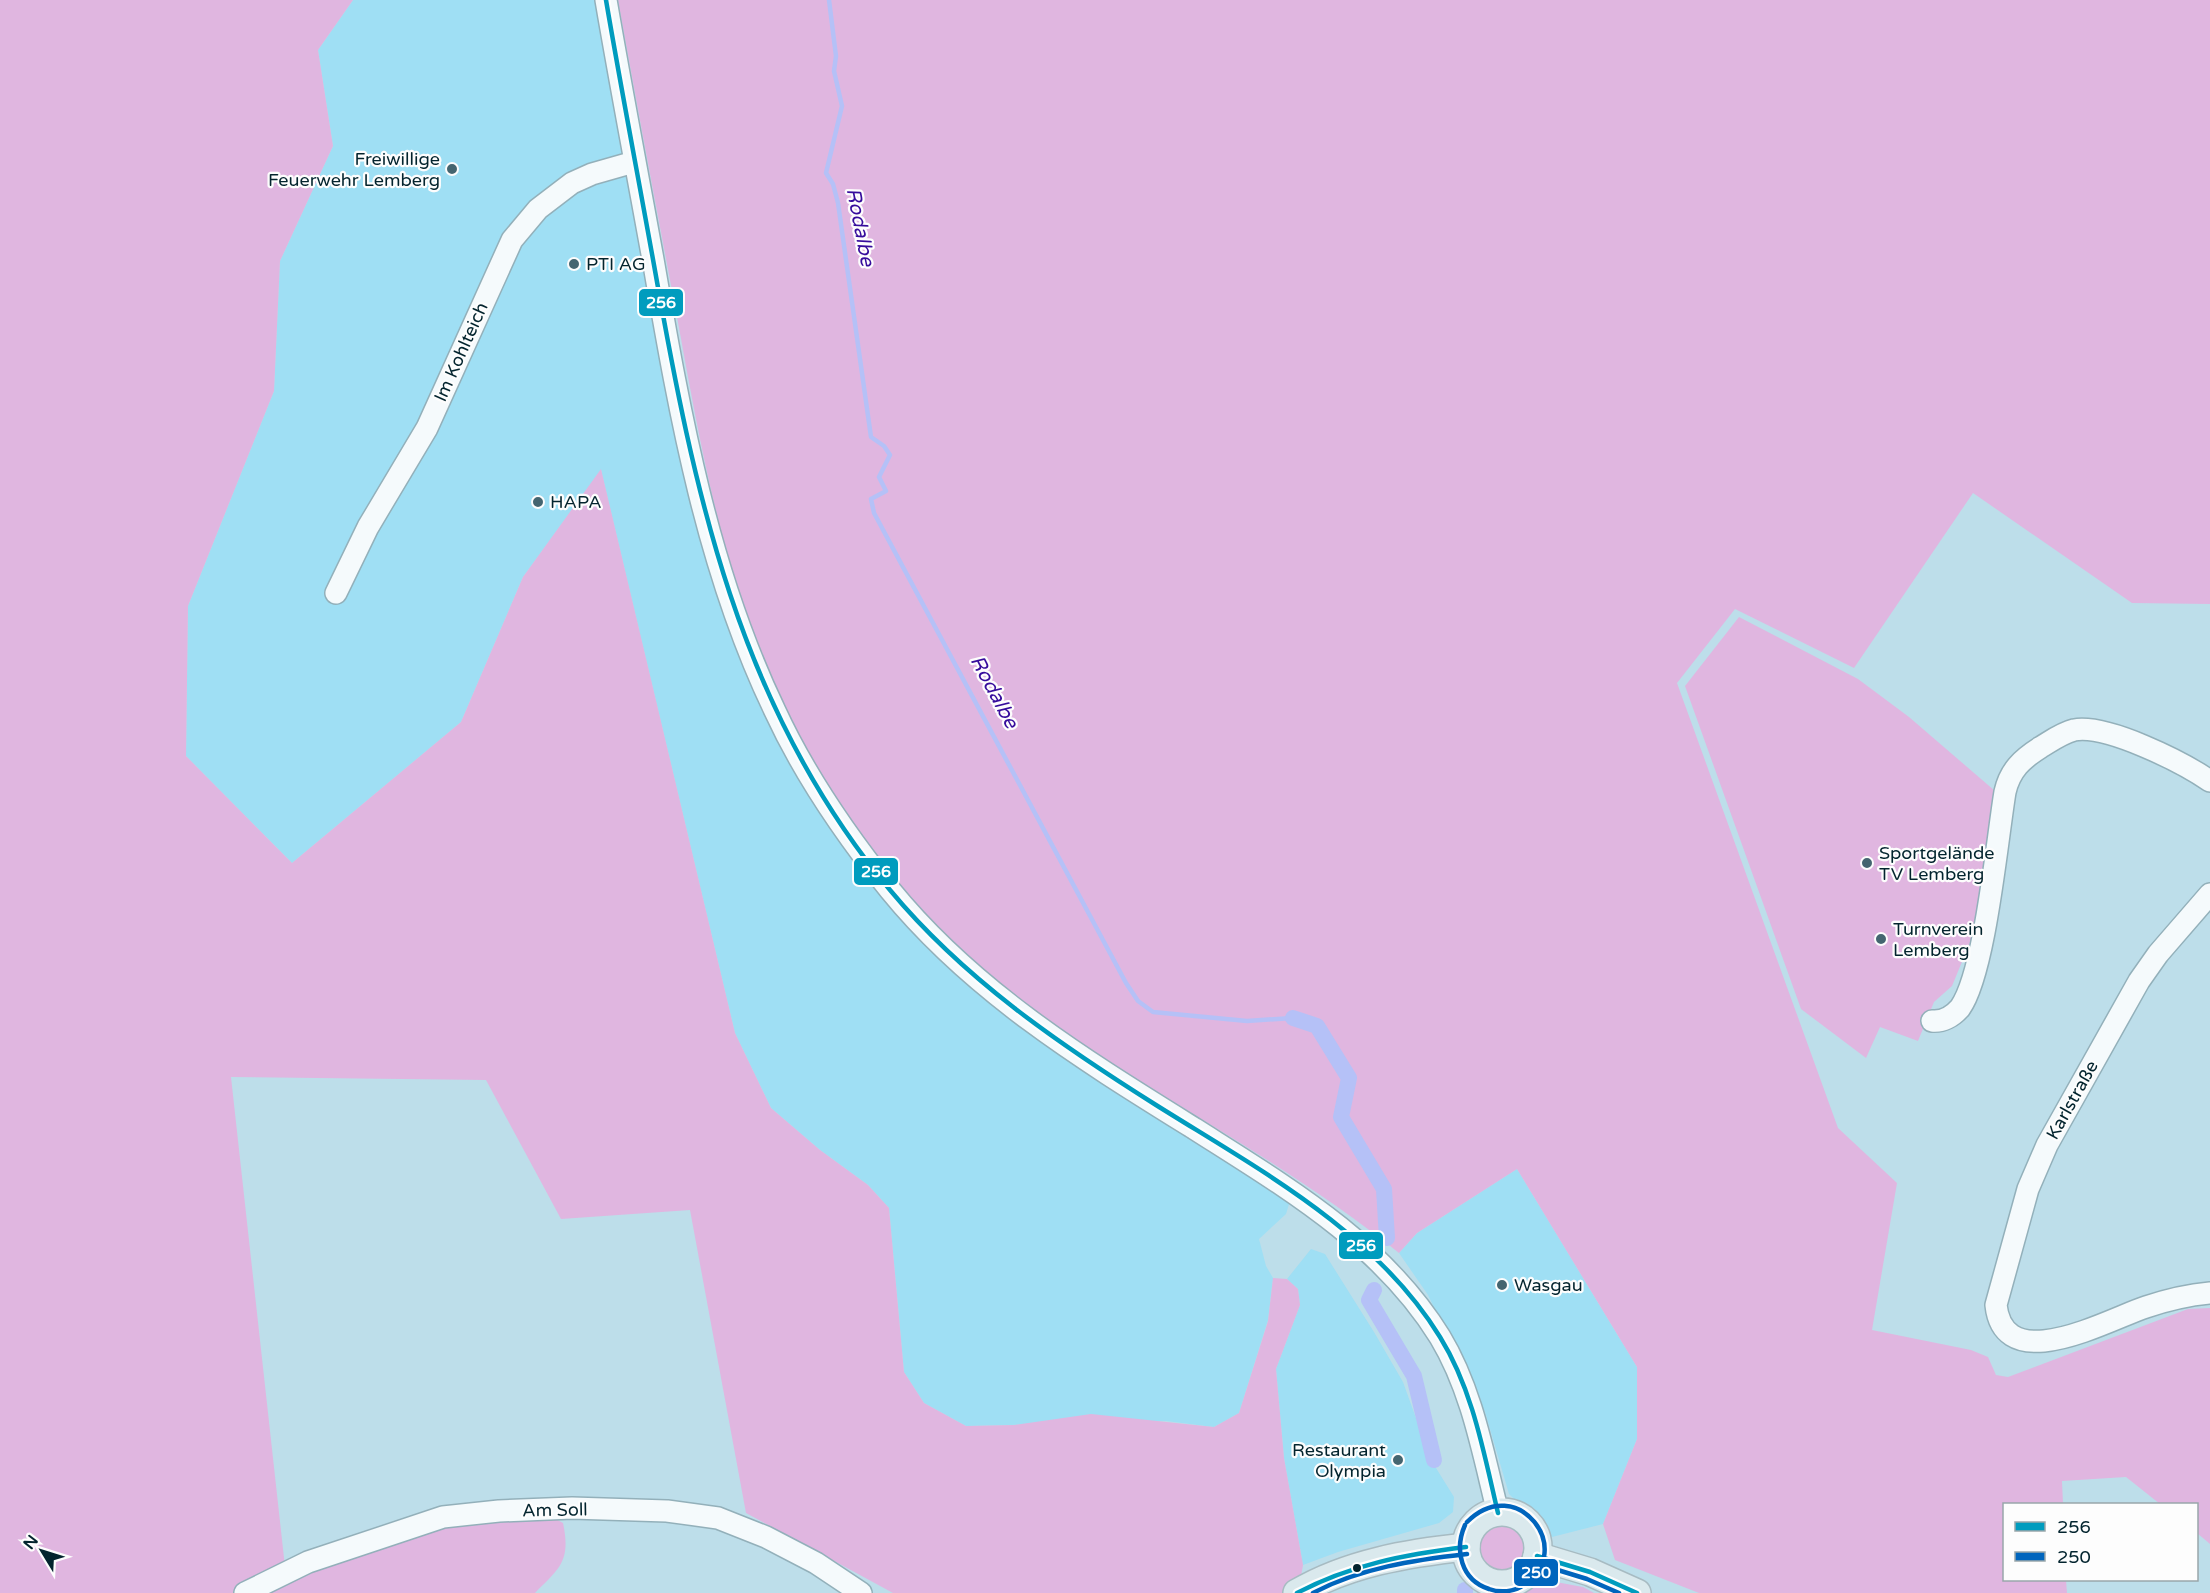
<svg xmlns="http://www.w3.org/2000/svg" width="2210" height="1593" viewBox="0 0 2210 1593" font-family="'Varela Round',sans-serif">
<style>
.built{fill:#9fdff4}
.green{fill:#e0b6e0}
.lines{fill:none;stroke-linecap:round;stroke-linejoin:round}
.stream{stroke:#b5c1f7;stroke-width:4.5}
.canal{stroke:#b5c1f7;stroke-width:16}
.minor-casing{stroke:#93b0ba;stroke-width:24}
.major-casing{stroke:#a7bbc2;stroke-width:30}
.minor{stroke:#f5fafc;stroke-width:21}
.major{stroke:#dae9ed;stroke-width:27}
.bus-1-casing{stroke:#fdfdfd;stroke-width:9}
.bus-2-casing{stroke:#fdfdfd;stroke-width:9}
.bus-1{stroke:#009cbe;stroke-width:4.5}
.bus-2{stroke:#0065bd;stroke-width:4.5}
.poi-dot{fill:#446570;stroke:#fdfdfd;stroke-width:2}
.bus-dot{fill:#03242e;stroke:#fdfdfd;stroke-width:2}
.labels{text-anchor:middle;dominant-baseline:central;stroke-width:4.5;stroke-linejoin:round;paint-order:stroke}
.poi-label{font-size:18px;fill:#03242e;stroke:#fdfdfd;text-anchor:start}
.street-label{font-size:18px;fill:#03242e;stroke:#fdfdfd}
.water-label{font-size:20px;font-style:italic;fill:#360c9c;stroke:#fdfdfd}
.line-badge{stroke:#fdfdfd;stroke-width:2}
.badge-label{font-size:16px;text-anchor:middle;font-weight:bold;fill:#fff}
</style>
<rect width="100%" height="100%" fill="#bddeea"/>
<!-- built -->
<g class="built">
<polygon points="353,0 606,0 703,503 796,752 948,953 1293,1191 1286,1214 1259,1239 1266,1266 1273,1278 1268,1320 1239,1413 1214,1427 1166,1421 966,1426 924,1403 904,1372 889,1208 868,1185 820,1150 771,1108 735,1033 601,470 523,577 461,722 292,863 186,756 188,606 274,391 280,261 333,146 318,50"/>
<polygon points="1517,1169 1637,1367 1637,1439 1603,1524 1552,1537 1509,1494 1485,1412 1428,1295 1399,1253 1417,1233"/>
<polygon points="1311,1249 1325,1254 1374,1332 1403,1382 1431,1460 1454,1497 1453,1512 1439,1523 1338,1552 1303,1565 1284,1458 1276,1369 1300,1305 1298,1289 1287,1279"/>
</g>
<!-- green -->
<g class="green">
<path d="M0 0H353L318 50 333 146 280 261 274 391 188 606 186 756 292 863 461 722 523 577 601 469 735 1033 771 1108 820 1150 868 1185 889 1208 904 1372 924 1403 966 1426 1014 1425 1091 1414 1214 1427 1239 1413 1268 1321 1273 1278 1287 1279 1298 1289 1300 1305 1276 1369 1284 1458 1303 1565 1298 1593H893L746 1513 690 1210 561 1219 486 1080 231 1077 286 1576 446 1521 554 1518 563 1523C571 1561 560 1568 535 1593H0Z"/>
<path d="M618 0H2210V604L2132 603 1973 493 1854 668 1735 609 1677 683 1838 1128 1897 1183 1872 1330 1971 1350 1988 1357 1996 1375 2008 1377 2188 1309 2210 1308V1544L2197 1533 2196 1504H2160L2126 1477 2062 1481 2063 1504H2004V1580H2066L2067 1593H1699L1615 1560 1603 1524 1637 1439V1367L1517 1169 1417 1233 1399 1253C1340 1206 1275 1164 1211 1125 1133 1076 1053 1031 984 970 896 892 822 796 774 688 722 571 700 442 677 317 657 211 637 106 618 0Z"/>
<polygon points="1739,617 1858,679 1909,717 1995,791 1973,935 1952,986 1934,1002 1918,1041 1880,1027 1866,1058 1801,1009 1685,686"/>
<circle cx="1501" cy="1547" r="26"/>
<polygon points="1545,1580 1583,1587 1594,1593 1525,1593 1531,1584"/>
</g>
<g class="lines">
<!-- stream -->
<g class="stream">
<polyline points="829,0 836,56 834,71 842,106 826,173 833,184 838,203 871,437 884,446 890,455 879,477 886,491 871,499 874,513 1126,983 1138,1001 1153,1012 1247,1021 1293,1018"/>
<polyline points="1462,1593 1465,1590"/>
</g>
<!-- canal -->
<g class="canal">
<polyline points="1293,1018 1317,1026 1349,1078 1341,1117 1384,1189 1387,1238"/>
<polyline points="1374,1290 1369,1300 1414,1376 1434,1460"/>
<polyline points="1465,1590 1465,1593"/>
</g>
<defs>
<g id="minor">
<path d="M606 0C621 88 638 176 654 265 680 416 708 572 775 711 805 776 845 834 890 890 973 992 1084 1060 1195 1129 1286 1187 1382 1243 1440 1337 1472 1390 1483 1453 1498 1513"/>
<polyline points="336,593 368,527 427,428 512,240 538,209 572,183 592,174 634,162"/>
<path d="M2210 894 2158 954 2139 981 2047 1145 2028 1189 1996 1305C2004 1379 2109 1319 2146 1307 2167 1300 2188 1295 2210 1293"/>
<path d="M1932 1021C1943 1022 1953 1016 1960 1008 1985 973 1997 840 2005 792 2010 770 2022 759 2041 747 2051 741 2062 733 2074 730 2107 724 2182 762 2210 781"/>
<polyline points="1503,1584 1504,1593"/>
<polyline points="245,1593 308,1562 443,1517 499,1511 572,1508 667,1511 718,1518 766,1537 816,1563 861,1593"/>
</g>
<g id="major">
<circle cx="1502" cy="1548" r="36"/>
<polyline points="1537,1556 1590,1572 1637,1593"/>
<path d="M1297 1593C1348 1563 1408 1553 1466 1547"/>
</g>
</defs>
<!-- minor casing -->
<use href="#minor" class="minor-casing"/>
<!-- major casing -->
<use href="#major" class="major-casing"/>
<!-- minor -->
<use href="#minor" class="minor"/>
<!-- major -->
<use href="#major" class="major"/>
<defs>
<g id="bus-1">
<path d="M606 0C621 88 638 176 654 265 694 491 738 708 890 890 964 979 1059 1044 1156 1105 1258 1169 1375 1231 1440 1337 1473 1390 1484 1454 1498 1513"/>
<polyline points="1537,1556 1590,1572 1637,1593"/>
<path d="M1297 1593C1350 1565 1406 1554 1466 1547"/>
</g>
<g id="bus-2">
<path d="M1465 1525C1454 1550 1461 1580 1489 1589 1500 1593 1514 1592 1524 1585 1577 1550 1517 1472 1467 1522"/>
<polyline points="1535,1563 1587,1579 1619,1593"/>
<path d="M1313 1593C1360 1568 1414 1560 1467 1554"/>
</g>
</defs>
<!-- bus-1 casing -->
<use href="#bus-1" class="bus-1-casing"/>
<!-- bus-2 casing -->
<use href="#bus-2" class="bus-2-casing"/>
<!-- bus-1 -->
<use href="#bus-1" class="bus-1"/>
<!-- bus-2 -->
<use href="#bus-2" class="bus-2"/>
</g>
<!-- markers -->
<g class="poi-dot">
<circle cx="452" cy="169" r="6"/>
<circle cx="574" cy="264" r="6"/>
<circle cx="538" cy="502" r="6"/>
<circle cx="1867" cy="863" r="6"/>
<circle cx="1881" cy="939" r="6"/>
<circle cx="1502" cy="1285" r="6"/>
<circle cx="1398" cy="1460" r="6"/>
</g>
<circle class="bus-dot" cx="1357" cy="1568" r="5"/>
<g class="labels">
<!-- poi labels -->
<g class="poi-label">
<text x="440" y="159" text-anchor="end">Freiwillige<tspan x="440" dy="21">Feuerwehr Lemberg</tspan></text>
<text x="586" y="264">PTI AG</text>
<text x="550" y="502">HAPA</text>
<text x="1879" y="853">Sportgelände<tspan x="1879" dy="21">TV Lemberg</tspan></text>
<text x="1893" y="929">Turnverein<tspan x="1893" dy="21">Lemberg</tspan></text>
<text x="1514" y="1285">Wasgau</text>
<text x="1386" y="1450" text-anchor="end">Restaurant<tspan x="1386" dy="21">Olympia</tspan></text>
</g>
<!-- street labels -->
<g class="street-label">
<text transform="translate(461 352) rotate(-66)">Im Kohlteich</text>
<text transform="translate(2072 1100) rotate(-61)">Karlstraße</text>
<text transform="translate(555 1510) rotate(-1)">Am Soll</text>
</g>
<!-- water labels -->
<g class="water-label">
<text transform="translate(860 227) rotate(79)">Rodalbe</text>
<text transform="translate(994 692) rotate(62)">Rodalbe</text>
</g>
</g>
<g class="line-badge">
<rect x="638" y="288" width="46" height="29" rx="6" fill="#009cbe"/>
<rect x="853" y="857" width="46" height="29" rx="6" fill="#009cbe"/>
<rect x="1338" y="1231" width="46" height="29" rx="6" fill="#009cbe"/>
<rect x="1513" y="1558" width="46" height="29" rx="6" fill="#0065bd"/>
</g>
<g class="badge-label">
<text x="661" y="308">256</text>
<text x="876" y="877">256</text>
<text x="1361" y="1251">256</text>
<text x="1536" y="1578">250</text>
</g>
<!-- legend -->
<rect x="2003" y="1503" width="195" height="78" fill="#fdfdfd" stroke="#99a6aa" stroke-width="1.5"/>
<rect x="2015" y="1522" width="30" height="9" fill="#009cbe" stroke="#99a6aa" stroke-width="1.5"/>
<text x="2057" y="1533" font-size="18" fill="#03242e">256</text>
<rect x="2015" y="1552" width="30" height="9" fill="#0065bd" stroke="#99a6aa" stroke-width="1.5"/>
<text x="2057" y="1563" font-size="18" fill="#03242e">250</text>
<!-- north arrow -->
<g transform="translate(42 1551) rotate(308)" stroke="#fdfdfd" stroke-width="4.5" paint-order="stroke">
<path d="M0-4.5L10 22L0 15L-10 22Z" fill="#03242e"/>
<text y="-9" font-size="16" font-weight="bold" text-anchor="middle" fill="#03242e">N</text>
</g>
</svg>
